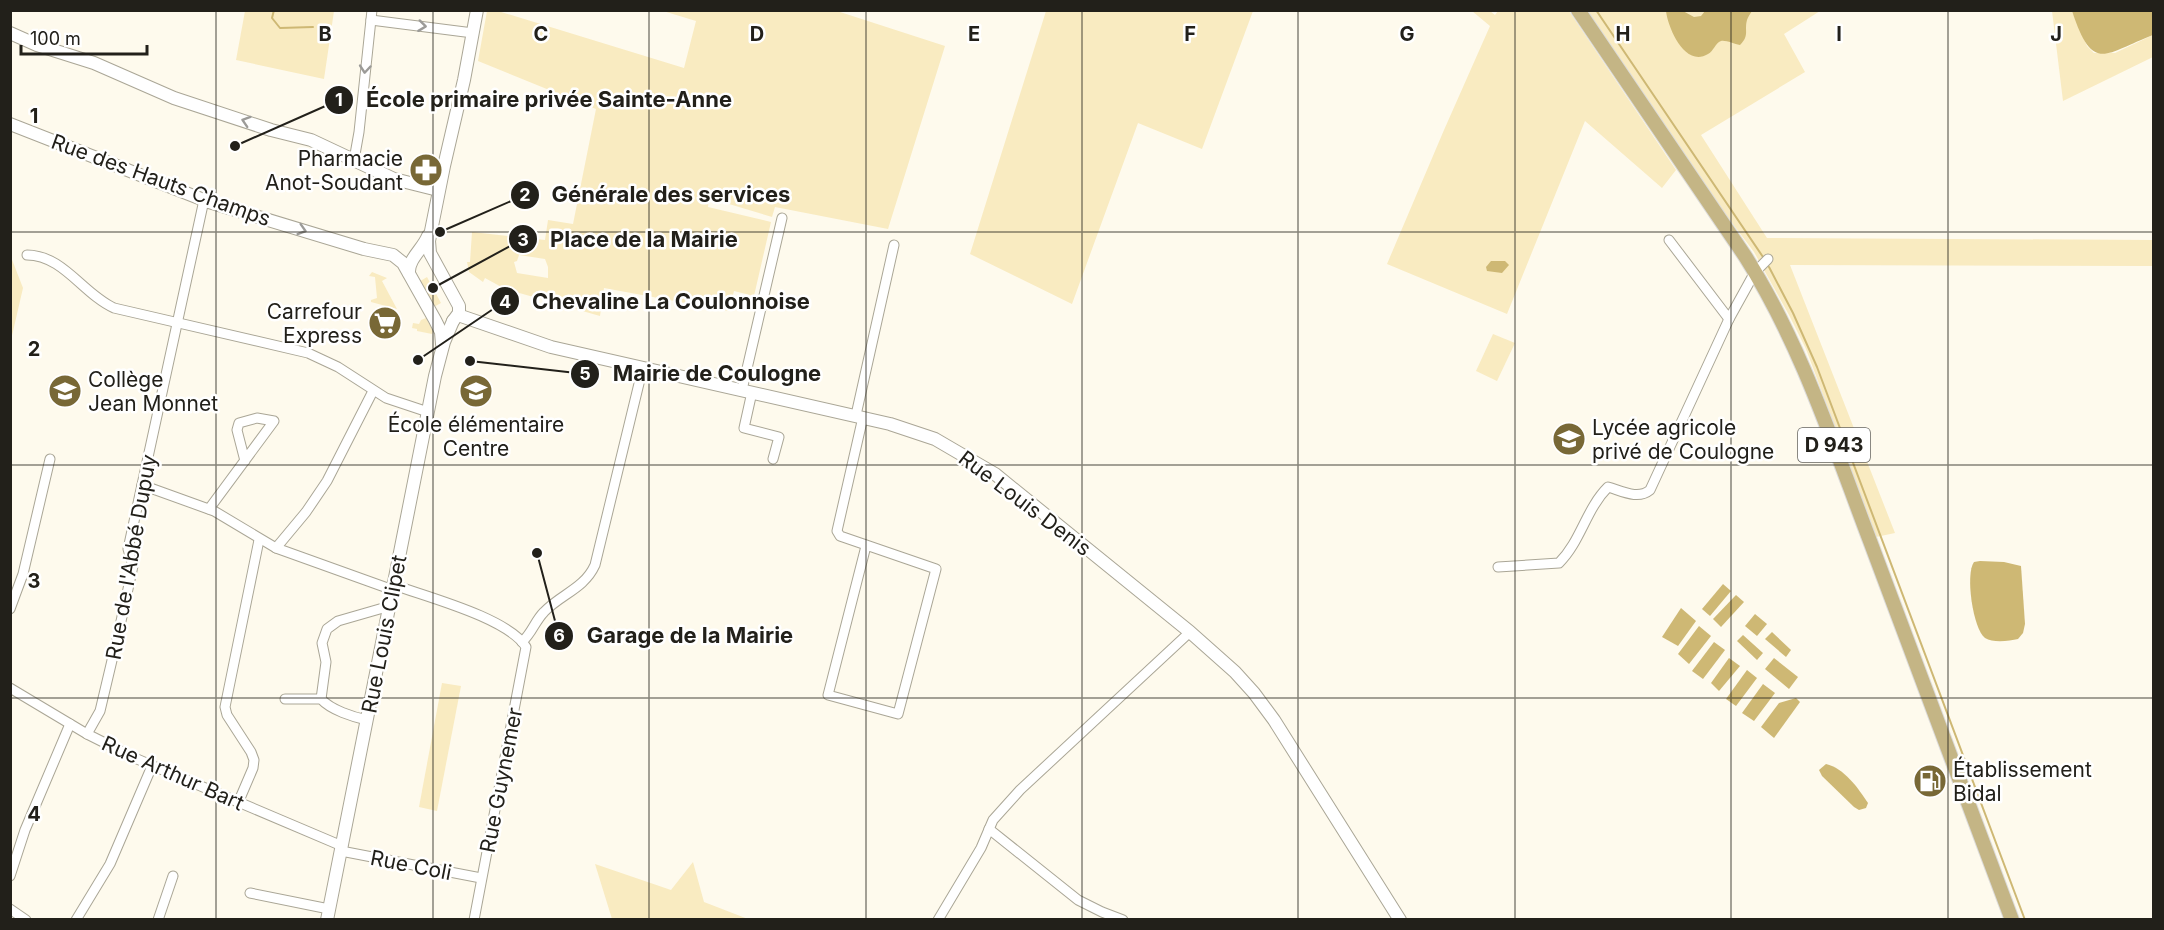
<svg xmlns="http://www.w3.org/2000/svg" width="2164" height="930" viewBox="0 0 2164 930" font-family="Inter,sans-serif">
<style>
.green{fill:#f9ebc1;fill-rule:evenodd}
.water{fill:#ceb874}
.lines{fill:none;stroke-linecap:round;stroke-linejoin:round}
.stream{stroke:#ceb874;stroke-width:2}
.street-casing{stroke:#aaa696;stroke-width:11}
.secondary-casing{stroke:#aaa696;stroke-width:14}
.primary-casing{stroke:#dcdbda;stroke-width:16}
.street{stroke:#fff;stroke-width:9}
.secondary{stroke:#fff;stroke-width:12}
.primary{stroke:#c4b585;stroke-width:14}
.oneway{stroke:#9c9b98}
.grid{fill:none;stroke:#22201a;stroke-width:1.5;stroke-opacity:0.55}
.labels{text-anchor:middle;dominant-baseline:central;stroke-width:5;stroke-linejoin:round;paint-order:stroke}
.shield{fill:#fff;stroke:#64635f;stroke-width:1.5}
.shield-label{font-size:20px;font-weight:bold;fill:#22201a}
.poi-label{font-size:21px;fill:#22201a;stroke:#fff;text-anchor:start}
.street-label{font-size:21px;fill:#22201a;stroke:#fff}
.grid-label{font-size:20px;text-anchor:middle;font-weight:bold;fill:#22201a;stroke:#fff;stroke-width:5;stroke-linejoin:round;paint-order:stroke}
.leader{fill:none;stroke:#22201a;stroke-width:2}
.callout-dot{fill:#22201a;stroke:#fff;stroke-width:2}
.mark-label{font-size:18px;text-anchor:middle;font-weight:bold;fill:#fff}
.callout-label{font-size:22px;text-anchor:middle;font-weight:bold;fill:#22201a;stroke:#fff;stroke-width:5;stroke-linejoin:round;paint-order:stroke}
</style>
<rect width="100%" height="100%" fill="#fefaed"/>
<!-- green -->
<g class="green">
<polygon points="245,11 334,11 324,79 236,60"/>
<path d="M487 11H498L684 68 696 21 663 11H837L945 46 888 229 775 207 772 217 709 198 708 207 771 222 754 296 734 291 729 311 604 288 600 316 505 289 485 278 483 282 469 272 467 262H470L472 232 545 240 548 220 573 224 596 109 478 61ZM519 255 545 259 548 267V278L517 273 514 262 517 261Z"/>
<polygon points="1046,11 1253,11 1202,149 1138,123 1072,304 970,254"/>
<polygon points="1472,11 1490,11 1495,15 1498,11 1569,11 1676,170 1662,188 1585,121 1507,314 1387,264 1444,130 1490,26"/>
<polygon points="1587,11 1820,11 1784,34 1805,72 1701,135 1767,238 2153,240 2153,266 1790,265 1895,533 1876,537 1806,349 1789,315 1754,252 1720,207"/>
<polygon points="2052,11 2072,11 2087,46 2094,53 2115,53 2153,35 2153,57 2063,101"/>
<polygon points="11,257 23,288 11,340"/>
<polygon points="372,272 387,278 382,281 397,309 371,302 371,300 377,298 375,277 369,276"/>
<polygon points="427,277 441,303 432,308 417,283"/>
<polygon points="426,318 433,331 432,334 417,331 417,329 412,328 413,323 419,324 421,320"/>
<polygon points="1493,334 1515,343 1497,381 1476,371"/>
<polygon points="442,683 461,686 437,811 419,807"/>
<polygon points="693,862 704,902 748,919 612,919 595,864 671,890"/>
</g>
<!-- water -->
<g class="water">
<path d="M1666 11H1683L1694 17 1701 16 1705 11H1752C1750 14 1748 17 1747 20 1744 31 1750 35 1740 45 1734 44 1726 40 1721 41 1715 43 1714 51 1708 54 1685 68 1668 28 1666 11Z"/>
<path d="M2072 11H2153V35C2104 54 2093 74 2072 11Z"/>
<polygon points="1491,261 1505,261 1509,265 1502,273 1487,271 1486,267"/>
<path d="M1980 561 2004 562 2021 566 2025 624 2023 633 2018 639C2009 641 1993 643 1985 638 1973 629 1965 574 1974 562Z"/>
<polygon points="1723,584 1731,591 1710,616 1702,609"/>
<polygon points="1736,595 1744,602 1721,627 1713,619"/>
<polygon points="1681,608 1696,621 1678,646 1662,637"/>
<polygon points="1755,614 1767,624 1757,636 1745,626"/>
<polygon points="1699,626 1711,636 1689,664 1678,654"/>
<polygon points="1772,632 1791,650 1786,657 1765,639"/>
<polygon points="1743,635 1763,653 1757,660 1737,641"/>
<polygon points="1714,642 1725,650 1703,679 1692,671"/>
<polygon points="1729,658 1740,666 1719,691 1711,683"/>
<polygon points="1774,658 1798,677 1789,689 1765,669"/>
<polygon points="1747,670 1757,678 1736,706 1726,699"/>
<polygon points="1763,684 1775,693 1754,721 1742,713"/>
<polygon points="1796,698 1800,702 1774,738 1761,727 1779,703"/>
<path d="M1826 764C1844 768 1858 788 1868 803L1866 808 1859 810 1854 807 1822 776 1819 770Z"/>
</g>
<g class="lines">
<!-- stream -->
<g class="stream">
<polyline points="274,10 272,18 280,28 313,27"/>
<polyline points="1596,10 1763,257"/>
<polyline points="1769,267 1793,313 1817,367 2025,920"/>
</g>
<defs>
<g id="street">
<polyline points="371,20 473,33"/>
<polyline points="354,160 359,132 372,10"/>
<polyline points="1669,240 1729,319 1755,272 1768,259"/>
<path d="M27 255C63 255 83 294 114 308L308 353 338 367 386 398 428 412"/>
<polyline points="742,390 782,218"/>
<polyline points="752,392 744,428 779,437 773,459"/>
<polyline points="856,415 894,245"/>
<polyline points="863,417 837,531 840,536 936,569 898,714 828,695 866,546"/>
<polyline points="142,485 214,511 276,548 393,590"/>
<polyline points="209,509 274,421 257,418 239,423 237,430 245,461"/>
<polyline points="276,548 306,512 327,481 373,391"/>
<path d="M1498 567 1559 563C1581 541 1586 509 1608 487 1622 491 1638 500 1650 490L1729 319"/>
<path d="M394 585C427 597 508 618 526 647L474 920"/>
<polyline points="10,609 23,574 50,459"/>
<path d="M522 642C532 633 535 621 544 612 561 594 584 589 595 565L643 367"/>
<polyline points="10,688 87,734 137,759 342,846"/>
<path d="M285 699H321C331 710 353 717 367 720"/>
<polyline points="321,699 326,662 322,643 327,629 338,621 390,606"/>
<polyline points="87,734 100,711 118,635 133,566 128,549 204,200"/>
<polyline points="238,803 253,768 254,760 251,752 227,715 225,707 259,540"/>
<polyline points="989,829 1078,900 1102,912 1123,920"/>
<polyline points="341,851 481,878"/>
<polyline points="10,876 25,830 70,724"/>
<polyline points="250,893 329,909"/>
<polyline points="10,909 26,920"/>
<polyline points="76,920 110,864 152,766"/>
<polyline points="158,920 173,876"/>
<polyline points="938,920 981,848 993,820 1020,790 1190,632"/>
</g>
<g id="secondary">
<polyline points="10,33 37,45 94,63 174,98 271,130 311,140 394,179 438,190"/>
<polyline points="10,124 209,202 364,249 393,255 403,263 435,320 441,332 442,344"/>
<path d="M409 273C408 259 423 249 428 236"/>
<polyline points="458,315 551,347 890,424 935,439 995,474 1190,632 1235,672 1254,693 1274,720 1400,920"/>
<polyline points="453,321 459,313 459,306 430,253 429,241 444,166 464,80 477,10"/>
<polyline points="327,920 435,376 444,342 453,321"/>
</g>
<path id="primary" d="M1578 10 1745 256C1801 344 1833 444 1870 541 1917 668 1965 793 2012 920"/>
</defs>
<!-- street casing -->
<use href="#street" class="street-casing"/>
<!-- secondary casing -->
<use href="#secondary" class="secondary-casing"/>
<!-- primary casing -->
<use href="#primary" class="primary-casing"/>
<!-- street -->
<use href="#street" class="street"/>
<!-- secondary -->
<use href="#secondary" class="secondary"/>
<!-- primary -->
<use href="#primary" class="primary"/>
</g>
<!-- one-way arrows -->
<defs><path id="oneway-chevron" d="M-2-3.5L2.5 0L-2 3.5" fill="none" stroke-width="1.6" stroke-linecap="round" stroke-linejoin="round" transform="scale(1.5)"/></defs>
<g class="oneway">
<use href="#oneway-chevron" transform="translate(422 26) rotate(7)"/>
<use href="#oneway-chevron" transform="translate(365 69) rotate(95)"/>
<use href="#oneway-chevron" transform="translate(246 121) rotate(-162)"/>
<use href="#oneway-chevron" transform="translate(302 230) rotate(17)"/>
</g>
<!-- grid -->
<path class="grid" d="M216 10V920M433 10V920M649 10V920M866 10V920M1082 10V920M1298 10V920M1515 10V920M1731 10V920M1948 10V920M10 232H2154M10 465H2154M10 698H2154"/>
<!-- icons -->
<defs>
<symbol id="pharmacy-disc" viewBox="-11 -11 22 22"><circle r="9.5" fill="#786836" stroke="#fff"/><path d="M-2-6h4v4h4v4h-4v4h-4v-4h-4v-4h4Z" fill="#fff"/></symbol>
<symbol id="supermarket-disc" viewBox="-11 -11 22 22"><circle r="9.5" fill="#786836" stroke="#fff"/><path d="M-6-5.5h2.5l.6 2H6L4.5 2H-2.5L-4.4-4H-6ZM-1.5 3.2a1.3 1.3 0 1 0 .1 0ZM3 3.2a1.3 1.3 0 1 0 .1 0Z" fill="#fff"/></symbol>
<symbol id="school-disc" viewBox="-11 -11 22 22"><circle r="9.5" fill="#786836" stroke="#fff"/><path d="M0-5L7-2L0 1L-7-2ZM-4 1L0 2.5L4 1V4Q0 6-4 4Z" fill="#fff"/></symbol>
<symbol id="fuel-disc" viewBox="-11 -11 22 22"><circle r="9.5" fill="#786836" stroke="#fff"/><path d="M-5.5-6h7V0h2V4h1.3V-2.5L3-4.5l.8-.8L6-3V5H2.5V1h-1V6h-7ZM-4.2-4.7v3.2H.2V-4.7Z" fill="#fff"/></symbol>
</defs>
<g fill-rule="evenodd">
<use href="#pharmacy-disc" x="407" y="151" width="38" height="38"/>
<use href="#supermarket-disc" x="366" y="304" width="38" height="38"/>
<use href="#school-disc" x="46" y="372" width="38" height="38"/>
<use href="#school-disc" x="457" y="372" width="38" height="38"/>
<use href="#school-disc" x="1550" y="420" width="38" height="38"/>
<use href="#fuel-disc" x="1911" y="762" width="38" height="38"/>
</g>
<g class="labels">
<!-- shield labels -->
<rect class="shield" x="1798" y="428" width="72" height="34" rx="4.5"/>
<g class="shield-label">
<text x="1834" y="445">D 943</text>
</g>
<!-- poi labels -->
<g class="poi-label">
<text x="403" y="158" text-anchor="end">Pharmacie<tspan x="403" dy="24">Anot-Soudant</tspan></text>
<text x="362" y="311" text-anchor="end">Carrefour<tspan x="362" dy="24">Express</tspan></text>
<text x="88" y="379">Collège<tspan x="88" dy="24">Jean Monnet</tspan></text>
<text x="476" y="424" text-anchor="middle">École élémentaire<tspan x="476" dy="24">Centre</tspan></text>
<text x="1592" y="427">Lycée agricole<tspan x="1592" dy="24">privé de Coulogne</tspan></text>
<text x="1953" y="769">Établissement<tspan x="1953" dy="24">Bidal</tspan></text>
</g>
<!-- street labels -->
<g class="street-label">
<text transform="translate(161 180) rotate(20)">Rue des Hauts Champs</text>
<text transform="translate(1025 503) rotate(37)">Rue Louis Denis</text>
<text transform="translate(131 557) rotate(-80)">Rue de l'Abbé Dupuy</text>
<text transform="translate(384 634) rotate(-79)">Rue Louis Clipet</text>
<text transform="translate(173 773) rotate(24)">Rue Arthur Bart</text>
<text transform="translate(501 780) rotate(-79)">Rue Guynemer</text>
<text transform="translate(411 865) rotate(11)">Rue Coli</text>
</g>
</g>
<g class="grid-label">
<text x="325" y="41">B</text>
<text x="541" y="41">C</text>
<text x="757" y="41">D</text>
<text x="974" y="41">E</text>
<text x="1190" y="41">F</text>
<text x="1407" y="41">G</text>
<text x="1623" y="41">H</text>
<text x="1839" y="41">I</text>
<text x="2056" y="41">J</text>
<text x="34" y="123">1</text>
<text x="34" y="356">2</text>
<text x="34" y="588">3</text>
<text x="34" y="821">4</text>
</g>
<!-- callouts -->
<path class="leader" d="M235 146L339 100M440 232L525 195M433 288L523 239M418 360L505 301M470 361L585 374M537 553L559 636"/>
<g class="callout-dot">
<circle cx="235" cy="146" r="6"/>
<circle cx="440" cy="232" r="6"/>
<circle cx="433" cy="288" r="6"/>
<circle cx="418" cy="360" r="6"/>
<circle cx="470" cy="361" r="6"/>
<circle cx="537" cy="553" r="6"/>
<circle cx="339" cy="100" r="15"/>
<circle cx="525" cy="195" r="15"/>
<circle cx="523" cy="239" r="15"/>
<circle cx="505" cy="301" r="15"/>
<circle cx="585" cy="374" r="15"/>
<circle cx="559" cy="636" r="15"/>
</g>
<g class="mark-label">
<text x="339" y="106">1</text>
<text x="525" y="201">2</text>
<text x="523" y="246">3</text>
<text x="505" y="308">4</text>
<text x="585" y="380">5</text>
<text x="559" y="642">6</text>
</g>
<g class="callout-label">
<text x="549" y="107">École primaire privée Sainte-Anne</text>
<text x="671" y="202">Générale des services</text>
<text x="644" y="247">Place de la Mairie</text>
<text x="671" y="309">Chevaline La Coulonnoise</text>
<text x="717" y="381">Mairie de Coulogne</text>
<text x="690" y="643">Garage de la Mairie</text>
</g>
<!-- border -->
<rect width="2164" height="930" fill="none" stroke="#22201a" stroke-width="24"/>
<!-- scale -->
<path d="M21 45v9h126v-9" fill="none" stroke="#22201a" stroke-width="3"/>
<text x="30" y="45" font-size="18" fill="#22201a" stroke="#ffffff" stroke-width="4.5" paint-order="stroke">100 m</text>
</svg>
